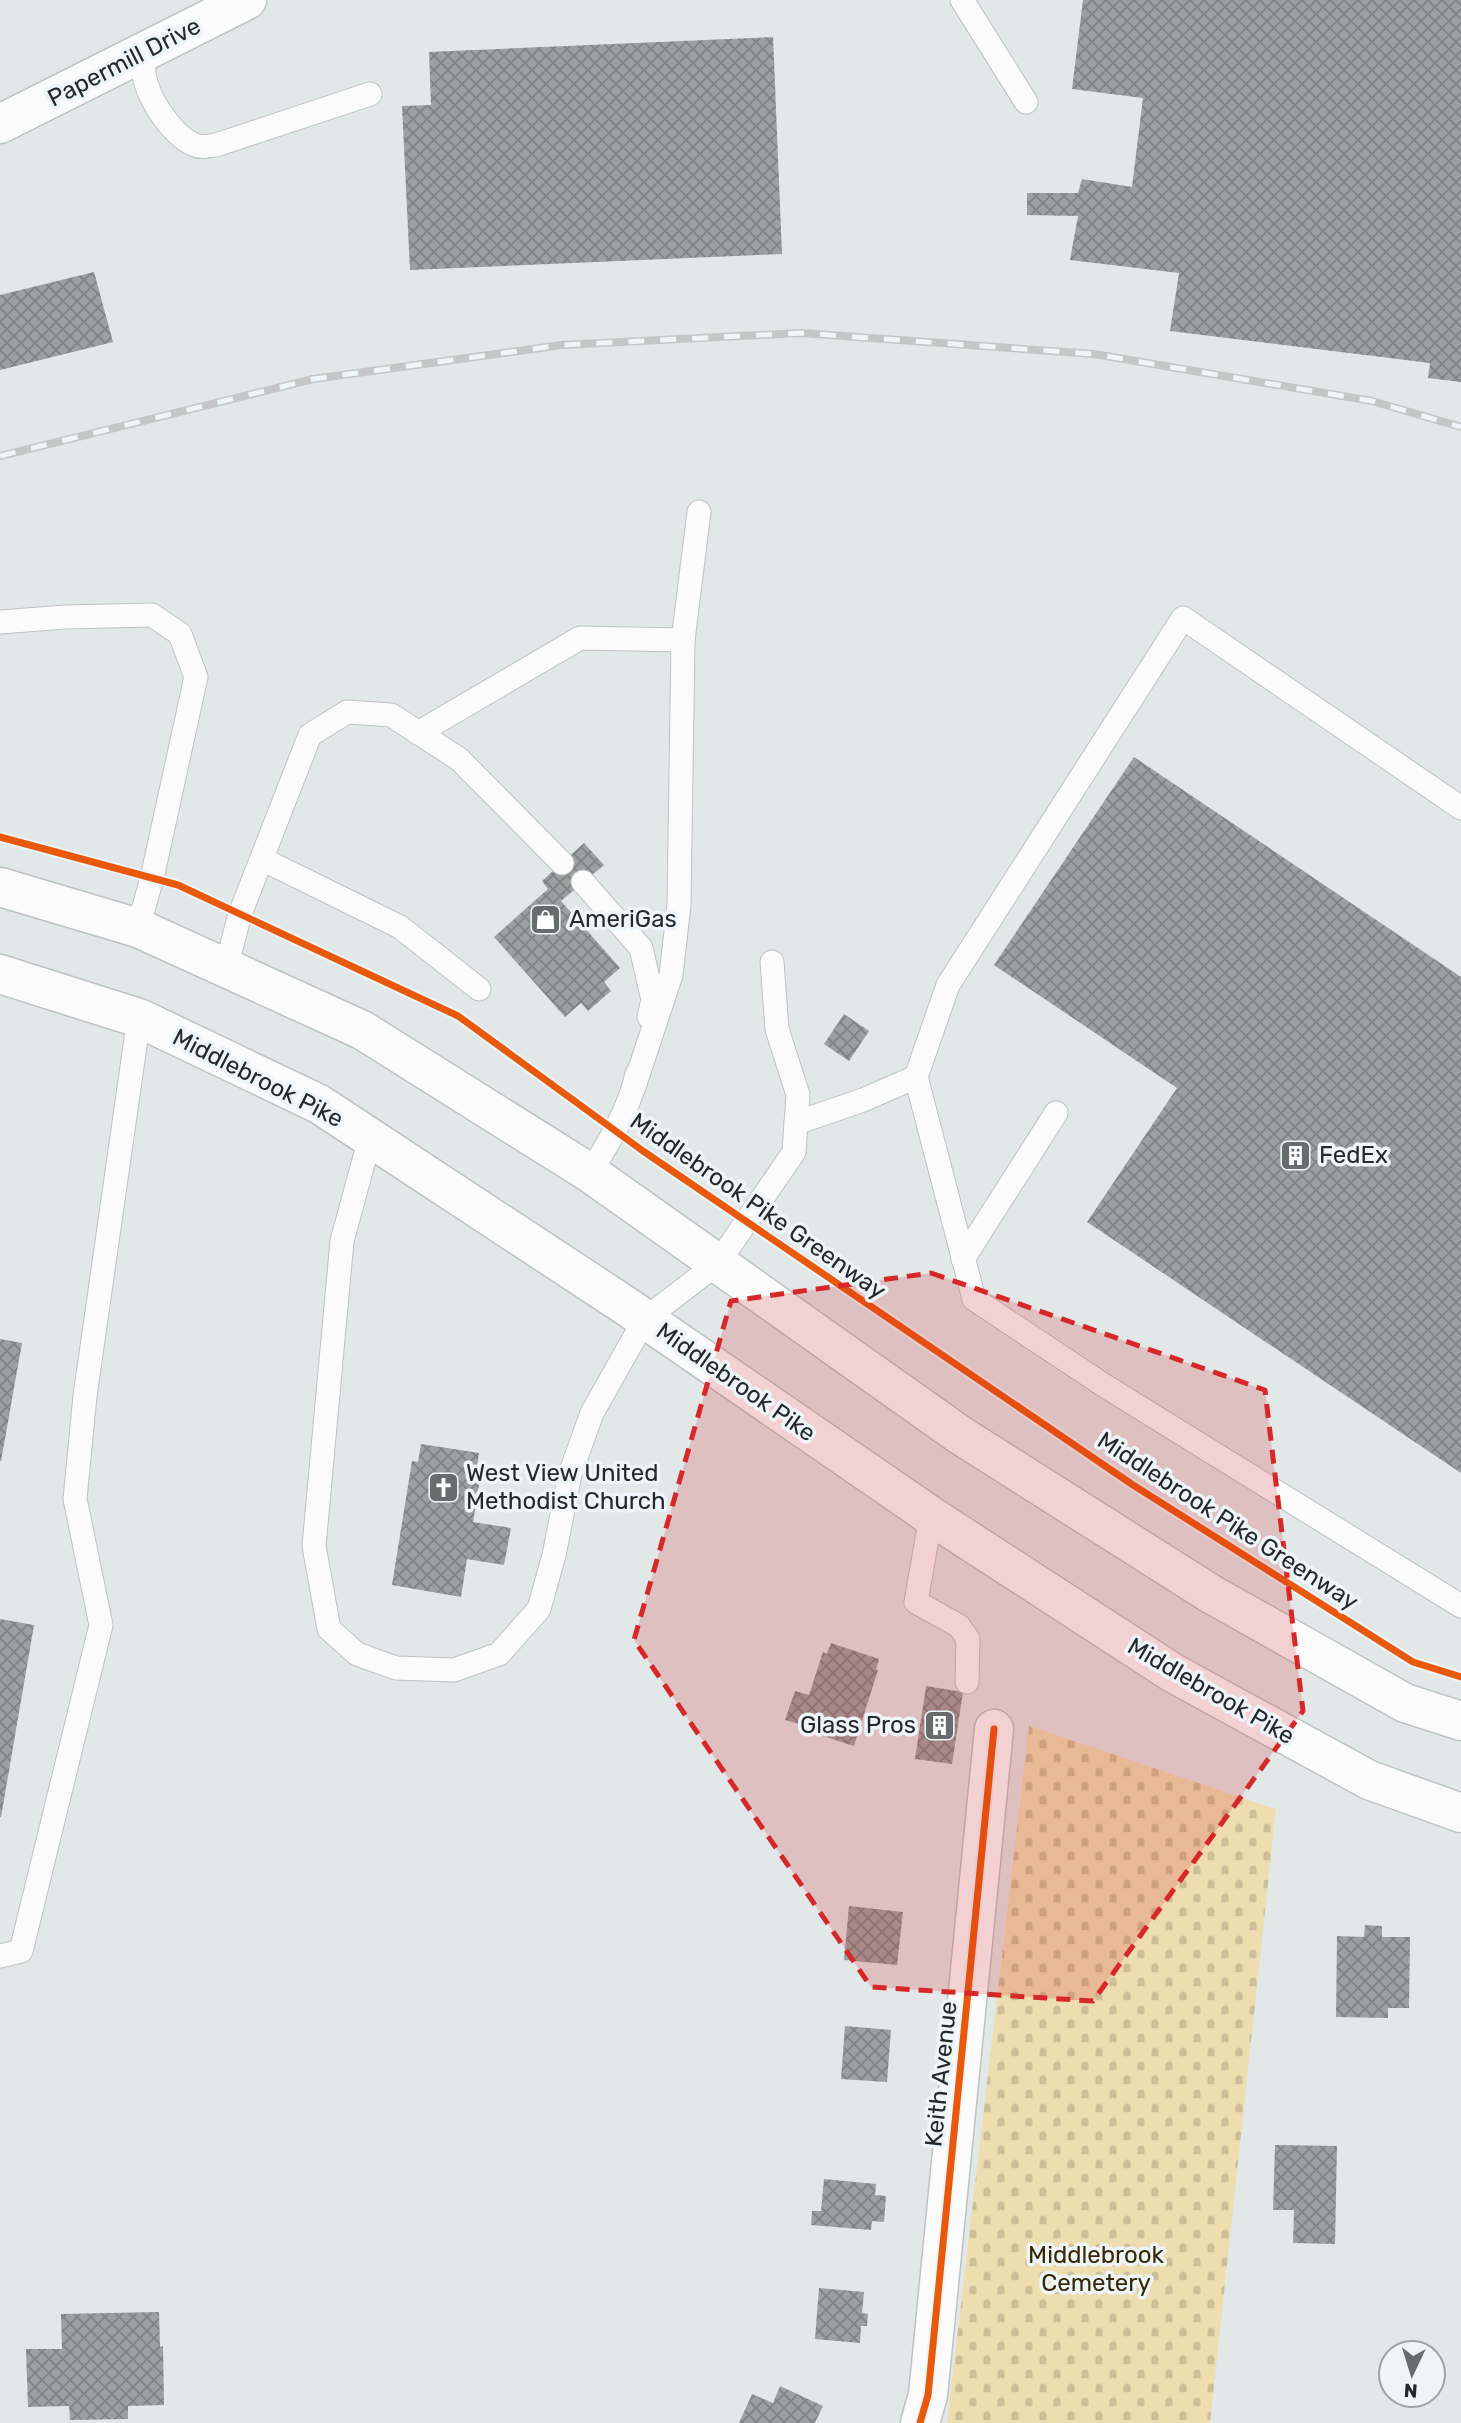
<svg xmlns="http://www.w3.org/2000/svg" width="1461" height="2423" viewBox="0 0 1461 2423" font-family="Rubik,sans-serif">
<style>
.cemetery{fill:url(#cemetery-stones)}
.building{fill:url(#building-cross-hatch)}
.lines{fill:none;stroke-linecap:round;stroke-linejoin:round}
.lane-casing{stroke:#bec2c3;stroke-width:25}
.street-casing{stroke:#bec2c3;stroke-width:41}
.secondary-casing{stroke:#bec2c3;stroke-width:41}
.lane{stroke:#fbfbfc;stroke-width:23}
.street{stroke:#fbfbfc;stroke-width:38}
.secondary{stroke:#fbfbfc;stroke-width:38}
.rail-casing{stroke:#c5c6c6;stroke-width:8}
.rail{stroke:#edf5f8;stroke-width:5;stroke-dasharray:16;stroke-linecap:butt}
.cycleway-casing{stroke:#edf5f8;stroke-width:11}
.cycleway{stroke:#e8590c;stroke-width:7}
.marked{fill:#d62828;fill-opacity:0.2;stroke:#d62828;stroke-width:5;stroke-dasharray:14 9;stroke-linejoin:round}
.labels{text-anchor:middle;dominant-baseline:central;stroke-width:7;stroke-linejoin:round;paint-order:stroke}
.street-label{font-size:24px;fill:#26292a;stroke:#edf5f8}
.poi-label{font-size:24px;fill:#26292a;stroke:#edf5f8;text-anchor:start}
.park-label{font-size:24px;fill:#362801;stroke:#edf5f8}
</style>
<defs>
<pattern id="cemetery-stones" width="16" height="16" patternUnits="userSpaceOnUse" patternTransform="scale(1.75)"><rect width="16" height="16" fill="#eeddaf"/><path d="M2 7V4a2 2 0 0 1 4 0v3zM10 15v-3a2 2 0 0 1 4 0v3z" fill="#ccbe97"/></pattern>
<pattern id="building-cross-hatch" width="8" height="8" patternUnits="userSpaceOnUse" patternTransform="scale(1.75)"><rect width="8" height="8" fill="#9da0a1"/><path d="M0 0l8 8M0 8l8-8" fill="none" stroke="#808283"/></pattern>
</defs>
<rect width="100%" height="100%" fill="#e2e7e8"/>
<!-- cemetery -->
<polygon class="cemetery" points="1029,1726 1276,1809 1210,2423 947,2423"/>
<!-- building -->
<g class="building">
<polygon points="1083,0 1461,0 1461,382 1428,378 1430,363 1170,331 1179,273 1070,260 1078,216 1027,215 1027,193 1078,193 1082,179 1132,187 1143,98 1072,89"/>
<polygon points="773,37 782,254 410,270 402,106 431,105 429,52"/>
<polygon points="94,272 113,342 0,370 0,295"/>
<polygon points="1134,757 1461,977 1461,1473 1087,1222 1177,1088 994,965"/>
<polygon points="584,843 604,865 561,901 620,968 604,982 611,991 588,1011 581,1003 565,1017 494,937 548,889 542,881"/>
<polygon points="844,1014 869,1031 849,1061 824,1044"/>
<polygon points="0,1339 22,1343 1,1461 0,1461"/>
<polygon points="421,1444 479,1453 476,1472 481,1473 473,1522 511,1528 504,1565 467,1559 461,1597 392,1585 412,1461 418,1462"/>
<polygon points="0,1619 34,1625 1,1817 0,1817"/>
<polygon points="831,1643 879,1659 876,1670 878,1670 854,1746 798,1728 799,1724 785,1720 795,1691 809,1695 823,1652 827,1654"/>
<polygon points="926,1686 963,1692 952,1764 915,1759"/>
<polygon points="849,1906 903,1912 897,1965 844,1960"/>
<polygon points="1365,1925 1382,1926 1382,1937 1410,1937 1409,2008 1388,2008 1388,2018 1336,2017 1337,1936 1364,1937"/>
<polygon points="845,2026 891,2030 887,2082 841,2079"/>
<polygon points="1275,2145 1337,2146 1335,2244 1293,2243 1294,2210 1273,2210"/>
<polygon points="824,2179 876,2184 875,2195 886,2196 884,2222 872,2221 871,2230 811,2225 812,2211 821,2211"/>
<polygon points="819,2288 864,2292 862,2313 868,2314 867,2326 861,2326 860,2343 815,2339"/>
<polygon points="159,2312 160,2347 163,2346 164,2405 128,2406 128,2419 70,2420 69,2406 28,2407 26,2349 62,2349 61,2314"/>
<polygon points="780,2386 823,2406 815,2423 739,2423 752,2394 773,2403"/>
</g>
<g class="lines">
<defs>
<g id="lane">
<polyline points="962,0 1026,102"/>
<path d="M150 49C148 54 145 60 144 65 141 90 171 136 195 145 201 148 209 146 216 145L370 94"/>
<polyline points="0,622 65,617 152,615 180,634 196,677 152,878 138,928"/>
<polyline points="418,733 580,638 683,640"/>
<polyline points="1461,808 1183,618 948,985 916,1077 974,1299 1105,1386 1461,1606"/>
<polyline points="262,859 400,927 479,989"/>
<polyline points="583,882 641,948 653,1000 649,1017"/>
<polyline points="226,968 240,914 310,735 347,712 391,715 459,759 562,863"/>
<polyline points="634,1087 671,975 679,905 683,640 699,512"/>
<polyline points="796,1123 863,1100 916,1077"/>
<polyline points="370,1138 342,1241 314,1546 329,1629 357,1654 396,1668 454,1670 499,1654 539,1609 554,1555 570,1474 592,1413 645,1319 718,1263 794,1152 798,1095 777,1029 772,962"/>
<path d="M590 1173C609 1142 629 1110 637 1074"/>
<polyline points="963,1259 1056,1113"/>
<polyline points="931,1516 916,1602 959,1626 968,1639 967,1682"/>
<polyline points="0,1956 21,1951 101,1625 75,1499 85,1396 139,1018"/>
</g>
<polyline id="street" points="920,2423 928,2395 994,1729"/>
<g id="secondary">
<polyline points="0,124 247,0"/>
<polyline points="0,887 138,928 362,1030 590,1173 960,1435 1211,1594 1405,1703 1461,1721"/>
<polyline points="0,974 139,1018 319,1104 626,1306 931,1516 1173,1673 1369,1780 1461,1813"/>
</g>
</defs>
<!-- lane casing -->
<use href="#lane" class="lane-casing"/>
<!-- street casing -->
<use href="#street" class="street-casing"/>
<!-- secondary casing -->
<use href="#secondary" class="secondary-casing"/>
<!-- lane -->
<use href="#lane" class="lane"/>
<!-- street -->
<use href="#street" class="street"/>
<!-- secondary -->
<use href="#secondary" class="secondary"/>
<defs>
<polyline id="rail" points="0,456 313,379 562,345 801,333 1094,354 1372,401 1461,427"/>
</defs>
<!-- rail casing -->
<use href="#rail" class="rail-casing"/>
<!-- rail -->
<use href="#rail" class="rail"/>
<defs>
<g id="cycleway">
<polyline points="0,837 178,885 458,1016 643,1151 1133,1485 1413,1662 1461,1677"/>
<polyline points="920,2423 928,2395 994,1729"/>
</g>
</defs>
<!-- cycleway casing -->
<use href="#cycleway" class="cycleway-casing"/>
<!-- cycleway -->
<use href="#cycleway" class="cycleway"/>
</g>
<!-- marked area -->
<path class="marked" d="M931 1273 1265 1390 1303 1711 1093 2001 871 1987 634 1640 731 1301Z"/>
<!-- icons -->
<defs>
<symbol id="shop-square" viewBox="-11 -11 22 22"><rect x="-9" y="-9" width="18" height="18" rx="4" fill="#686c6c" stroke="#edf5f8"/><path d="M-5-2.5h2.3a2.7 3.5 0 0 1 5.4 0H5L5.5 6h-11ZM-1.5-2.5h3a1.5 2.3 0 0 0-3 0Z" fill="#fff"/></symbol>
<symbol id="building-square" viewBox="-11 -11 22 22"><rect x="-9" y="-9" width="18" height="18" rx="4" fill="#686c6c" stroke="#edf5f8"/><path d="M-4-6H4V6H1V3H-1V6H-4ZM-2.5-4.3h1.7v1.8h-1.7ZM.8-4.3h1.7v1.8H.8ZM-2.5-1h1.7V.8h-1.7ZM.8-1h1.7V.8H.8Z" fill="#fff"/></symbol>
<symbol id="church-square" viewBox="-11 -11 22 22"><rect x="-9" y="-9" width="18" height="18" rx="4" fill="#686c6c" stroke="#edf5f8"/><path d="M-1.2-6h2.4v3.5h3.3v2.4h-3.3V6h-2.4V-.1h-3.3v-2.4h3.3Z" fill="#fff"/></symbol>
</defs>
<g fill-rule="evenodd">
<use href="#shop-square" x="528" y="902" width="35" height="35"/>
<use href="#building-square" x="1278" y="1138" width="35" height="35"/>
<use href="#church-square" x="426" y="1470" width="35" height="35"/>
<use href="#building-square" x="922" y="1708" width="35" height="35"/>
</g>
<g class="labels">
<!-- street labels -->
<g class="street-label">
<text transform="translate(124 62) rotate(-27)">Papermill Drive</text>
<text transform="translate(258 1078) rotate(27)">Middlebrook Pike</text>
<text transform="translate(758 1206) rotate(35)">Middlebrook Pike Greenway</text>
<text transform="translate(736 1382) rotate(35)">Middlebrook Pike</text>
<text transform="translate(1228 1521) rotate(33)">Middlebrook Pike Greenway</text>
<text transform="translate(1211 1691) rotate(30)">Middlebrook Pike</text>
<text transform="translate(941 2074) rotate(-84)">Keith Avenue</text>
</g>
<!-- poi labels -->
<g class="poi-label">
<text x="569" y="919">AmeriGas</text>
<text x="1319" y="1155">FedEx</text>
<text x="466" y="1473">West View United<tspan x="466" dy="28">Methodist Church</tspan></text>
<text x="916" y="1725" text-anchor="end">Glass Pros</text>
</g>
<!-- park labels -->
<g class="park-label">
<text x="1096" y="2255">Middlebrook<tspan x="1096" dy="28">Cemetery</tspan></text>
</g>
</g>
<!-- north arrow -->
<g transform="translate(1412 2374) rotate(184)"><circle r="33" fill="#edf5f8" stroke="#9da3a6" stroke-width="2"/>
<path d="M0-5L12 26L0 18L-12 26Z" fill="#686c6c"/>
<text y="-10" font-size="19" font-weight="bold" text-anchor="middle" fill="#26292a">N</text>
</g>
</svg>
